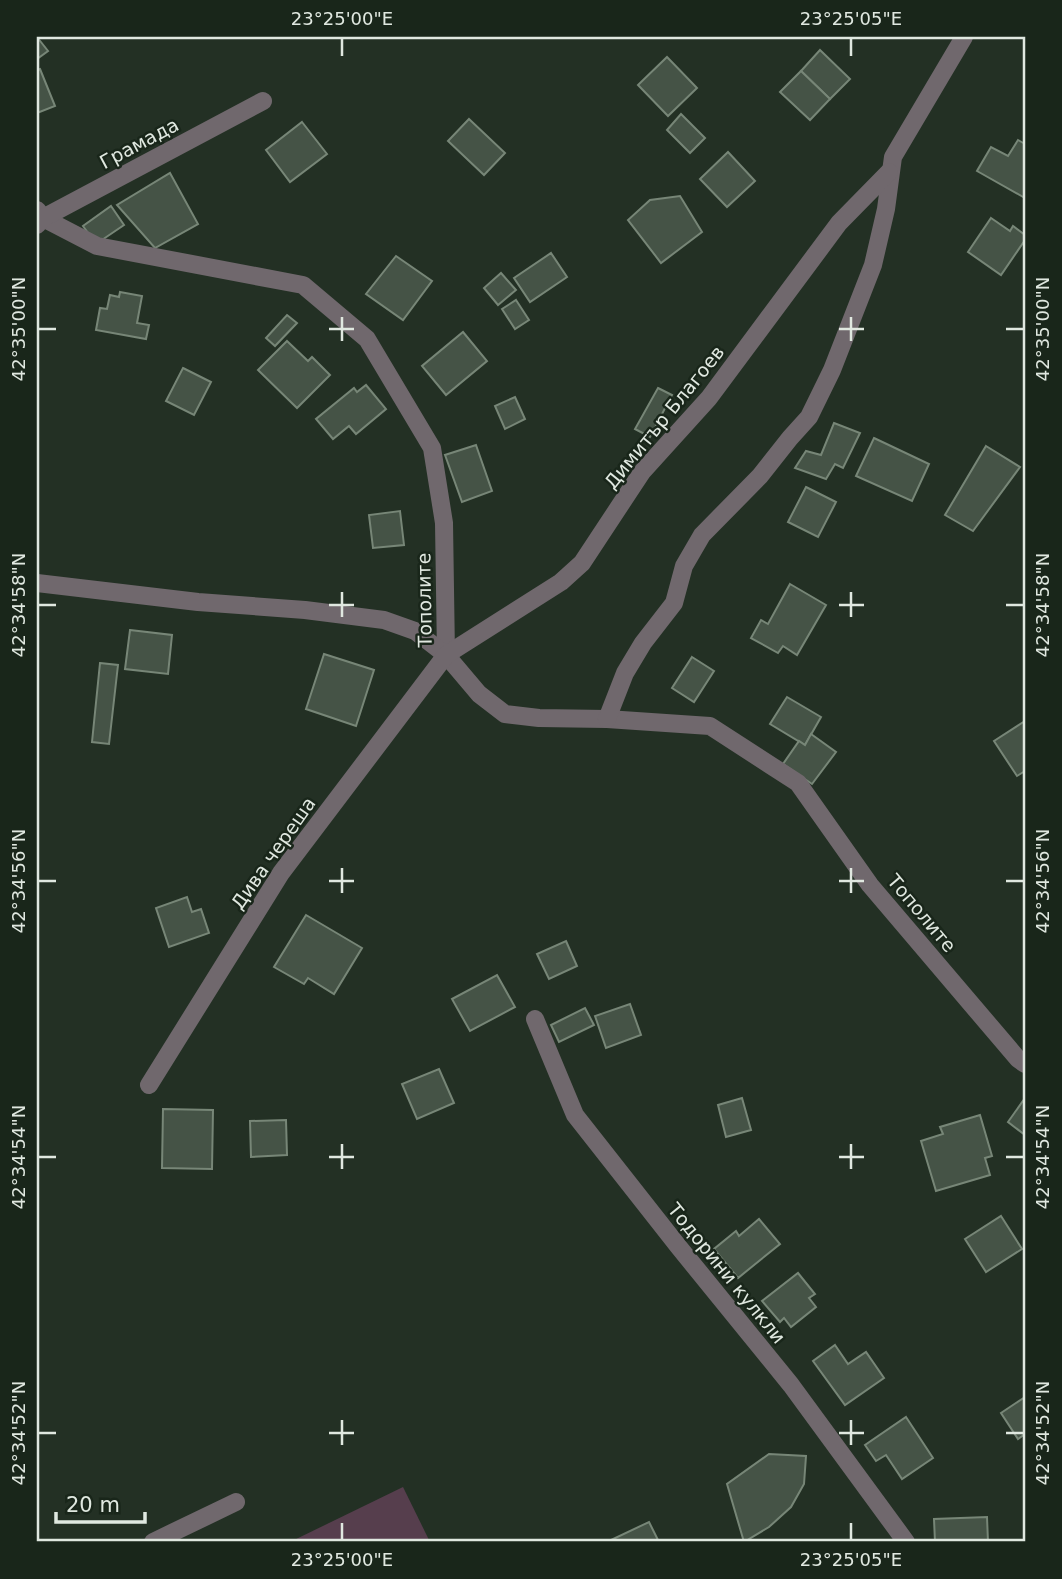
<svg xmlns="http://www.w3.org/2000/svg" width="1062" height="1579" viewBox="0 0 1062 1579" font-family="'DejaVu Sans',sans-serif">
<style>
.green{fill:#563e4d}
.building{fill:#455346;stroke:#778677;stroke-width:2}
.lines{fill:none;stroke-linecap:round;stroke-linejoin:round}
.minor{stroke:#70686d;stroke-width:18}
.ticks{fill:none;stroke:#e0e8e0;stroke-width:2.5}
.labels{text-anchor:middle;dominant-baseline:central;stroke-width:5;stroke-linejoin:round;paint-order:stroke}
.street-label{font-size:19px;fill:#e0e8e0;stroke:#19261a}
.neatline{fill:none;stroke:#e0e8e0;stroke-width:2.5}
.ticks-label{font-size:18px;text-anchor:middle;fill:#e0e8e0}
</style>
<rect width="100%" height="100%" fill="#233024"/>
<!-- green -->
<polygon class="green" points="403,1487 430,1542 290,1542"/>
<!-- building -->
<g class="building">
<polygon points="37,37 48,51 37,59"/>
<polygon points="820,50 850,79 830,99 801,71"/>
<polygon points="667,57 697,88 668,116 638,85"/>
<polygon points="40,69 55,106 37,113 37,70"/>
<polygon points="801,71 830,99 810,120 780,92"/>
<polygon points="681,114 705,138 690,153 667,130"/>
<polygon points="469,119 505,153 484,175 448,141"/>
<polygon points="302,122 327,154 290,182 266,150"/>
<polygon points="1018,140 1025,144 1025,198 977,171 991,147 1008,156"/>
<polygon points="728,152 755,181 727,207 700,179"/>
<polygon points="170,173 198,224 155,248 117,205"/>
<polygon points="680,196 702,232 661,263 628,220 650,200"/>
<polygon points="111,206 124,225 96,244 83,226"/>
<polygon points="991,218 1010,231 1013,226 1025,235 1025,240 1001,275 968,252"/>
<polygon points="551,253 567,277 530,302 514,278"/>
<polygon points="396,256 432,281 403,320 366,294"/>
<polygon points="501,273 516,290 498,305 484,288"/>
<polygon points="120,292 142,296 137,323 149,325 146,339 96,330 100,308 107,309 110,295 119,297"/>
<polygon points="516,300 529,320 515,329 502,309"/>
<polygon points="287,315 297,323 275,346 266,338"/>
<polygon points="463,332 487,361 446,395 422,366"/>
<polygon points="287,341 308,361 312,357 330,375 297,408 258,370"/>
<polygon points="183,368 211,382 194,415 166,401"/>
<polygon points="366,385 386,409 356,434 349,426 333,439 316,419 354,388 357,392"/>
<polygon points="658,388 672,395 650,437 635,429"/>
<polygon points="515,397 525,419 505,429 495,406"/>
<polygon points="834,423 860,433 843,468 835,464 826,479 795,468 806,451 821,455"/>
<polygon points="874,438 929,464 912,501 856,476"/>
<polygon points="476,445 492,491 462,502 445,455"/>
<polygon points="986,446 1020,467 973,531 945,515"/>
<polygon points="806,487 836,502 818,537 788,522"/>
<polygon points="400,511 404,545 373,548 369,515"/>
<polygon points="790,584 826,605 797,655 783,646 778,653 751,638 761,620 768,624"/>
<polygon points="130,630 172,635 168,674 125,669"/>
<polygon points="324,654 374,670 356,726 306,709"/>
<polygon points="692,657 714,671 694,702 672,688"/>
<polygon points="100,663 118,665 109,744 92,742"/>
<polygon points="787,697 821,717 805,745 770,724"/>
<polygon points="1025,721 1025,771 1017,776 994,741"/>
<polygon points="811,734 836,752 812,784 783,764 799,741 805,745"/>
<polygon points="187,897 192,912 201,909 209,933 169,947 156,908"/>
<polygon points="306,915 362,948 334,994 308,978 304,984 274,967"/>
<polygon points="566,941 577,966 549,979 537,954"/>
<polygon points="497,975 515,1007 470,1031 452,999"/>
<polygon points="630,1004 641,1035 606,1048 595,1016"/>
<polygon points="585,1008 594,1025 559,1042 551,1025"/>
<polygon points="439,1069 454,1103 417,1119 402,1084"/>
<polygon points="742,1098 751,1130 726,1137 718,1105"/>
<polygon points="1025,1098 1025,1135 1008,1122"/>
<polygon points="163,1109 213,1110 212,1169 162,1168"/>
<polygon points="980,1115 992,1156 985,1158 990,1175 936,1191 921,1141 943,1134 940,1127"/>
<polygon points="286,1120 287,1155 251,1157 250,1121"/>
<polygon points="1001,1216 1022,1249 986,1272 965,1239"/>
<polygon points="759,1219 780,1244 738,1278 714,1249 736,1231 739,1236"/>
<polygon points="798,1273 815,1294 809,1298 816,1307 791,1327 784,1318 780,1322 762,1301"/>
<polygon points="835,1345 848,1364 866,1352 884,1378 845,1405 813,1361"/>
<polygon points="1025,1397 1025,1434 1018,1439 1001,1413"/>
<polygon points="906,1417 933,1458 902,1479 886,1455 876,1461 865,1445"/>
<polygon points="769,1454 806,1456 804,1484 791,1507 769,1527 744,1542 727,1484"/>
<polygon points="987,1517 988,1542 935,1542 934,1519"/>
<polygon points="649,1522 659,1542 612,1542 611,1540"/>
</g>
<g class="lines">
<!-- minor -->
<g class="minor">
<polyline points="37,210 43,218 97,246 303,285 367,339 432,448 444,523 446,655"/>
<polyline points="37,225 43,218 263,101"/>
<polyline points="37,583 198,602 305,610 384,620 415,631 446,655 479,694 505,714 539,718 607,719 710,726 798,783 870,885 1018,1059 1025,1064"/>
<polyline points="607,719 625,673 643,643 674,603 684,566 702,535 760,476 790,438 809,417 832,370 873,265 886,209 893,157 964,37"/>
<polyline points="535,1019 575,1115 678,1246 791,1385 906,1542"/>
<polyline points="149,1085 281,873 446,655 561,582 582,563 642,472 709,398 839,223 889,172"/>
<polyline points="153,1542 236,1502"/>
</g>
</g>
<!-- ticks -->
<path class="ticks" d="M342 38V56M851 38V56M342 317V341M851 317V341M38 329H56M329 329H354M839 329H864M1006 329H1024M342 592V617M851 592V617M38 605H56M329 605H354M839 605H864M1006 605H1024M342 868V893M851 868V893M38 881H56M329 881H354M839 881H864M1006 881H1024M342 1144V1169M851 1144V1169M38 1157H56M329 1157H354M839 1157H864M1006 1157H1024M342 1420V1445M851 1420V1445M38 1433H56M329 1433H354M839 1433H864M1006 1433H1024M342 1523V1540M851 1523V1540"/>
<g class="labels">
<!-- street labels -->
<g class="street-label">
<text transform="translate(139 143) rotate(-28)">Грамада</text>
<text transform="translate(664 417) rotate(-51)">Димитър Благоев</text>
<text transform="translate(424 600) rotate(-91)">Тополите</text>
<text transform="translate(273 853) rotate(-55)">Дива череша</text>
<text transform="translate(922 913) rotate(50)">Тополите</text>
<text transform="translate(727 1273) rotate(51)">Тодорини кулкли</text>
</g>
</g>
<!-- border -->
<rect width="1062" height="1579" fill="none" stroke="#19261a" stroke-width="77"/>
<!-- scale -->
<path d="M56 1512v10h89v-10" fill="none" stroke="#e0e8e0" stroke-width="3.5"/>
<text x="66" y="1512" font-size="21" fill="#e0e8e0" stroke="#19261a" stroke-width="5" paint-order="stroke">20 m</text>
<rect x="38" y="38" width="986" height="1502" class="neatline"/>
<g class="ticks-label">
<text x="342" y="25">23°25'00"E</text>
<text x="851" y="25">23°25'05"E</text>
<text transform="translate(19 329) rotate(-90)" y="6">42°35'00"N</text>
<text transform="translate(1043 329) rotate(-90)" y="6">42°35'00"N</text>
<text transform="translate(19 605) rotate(-90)" y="6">42°34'58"N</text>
<text transform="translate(1043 605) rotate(-90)" y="6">42°34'58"N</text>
<text transform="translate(19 881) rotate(-90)" y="6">42°34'56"N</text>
<text transform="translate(1043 881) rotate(-90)" y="6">42°34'56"N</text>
<text transform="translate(19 1157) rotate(-90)" y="6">42°34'54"N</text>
<text transform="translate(1043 1157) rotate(-90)" y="6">42°34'54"N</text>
<text transform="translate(19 1433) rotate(-90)" y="6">42°34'52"N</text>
<text transform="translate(1043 1433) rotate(-90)" y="6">42°34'52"N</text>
<text x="342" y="1566">23°25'00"E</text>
<text x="851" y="1566">23°25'05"E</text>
</g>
</svg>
